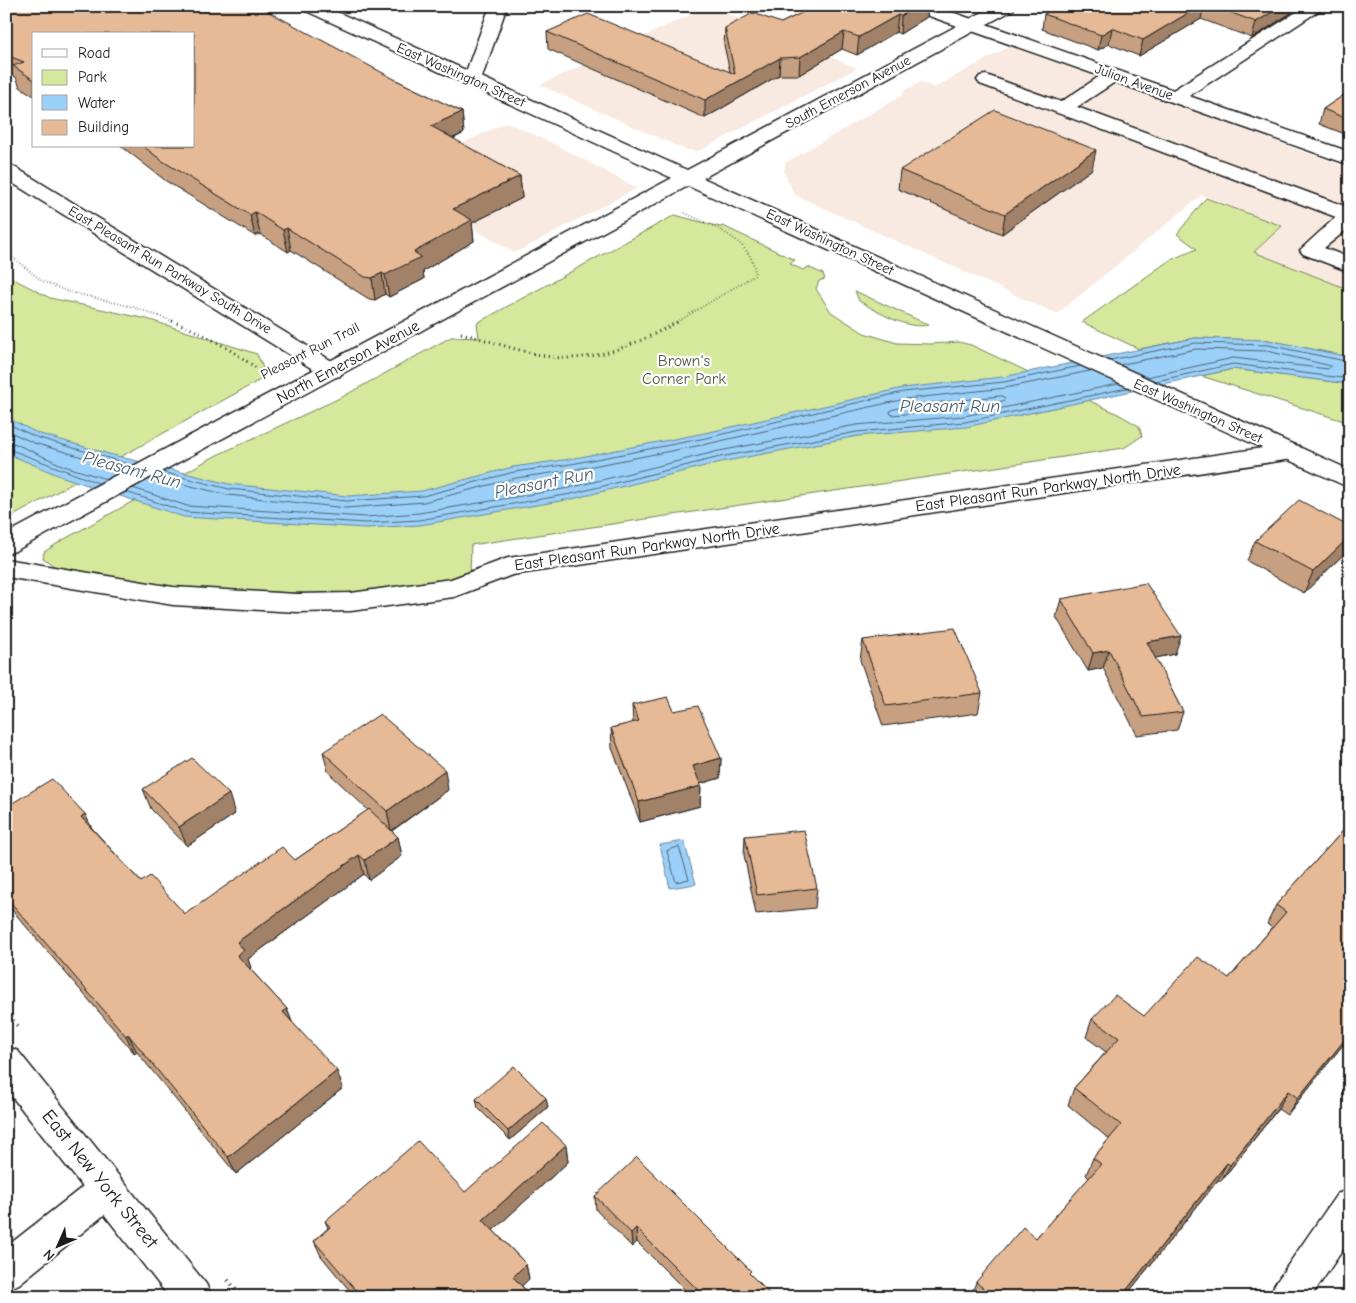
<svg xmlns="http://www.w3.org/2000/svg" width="1356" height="1303" viewBox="0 0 1356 1303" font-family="'Comic Neue',sans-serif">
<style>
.built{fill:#f8eae0}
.green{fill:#d5e89c;stroke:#78825c}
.water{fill:#9bd0f9;stroke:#6888a1}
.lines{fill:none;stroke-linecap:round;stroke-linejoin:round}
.shore{stroke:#4f6474;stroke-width:1}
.minor-casing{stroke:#1c1c1c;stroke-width:3}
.major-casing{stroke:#1c1c1c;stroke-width:3}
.path-far2{stroke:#1c1c1c;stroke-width:2;stroke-dasharray:0.5 2.5;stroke-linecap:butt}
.path-far1{stroke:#1c1c1c;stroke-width:3;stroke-dasharray:1 4;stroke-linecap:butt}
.path{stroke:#1c1c1c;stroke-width:4;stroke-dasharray:1 4.5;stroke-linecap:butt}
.minor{fill:#fff;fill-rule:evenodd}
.major{fill:#fff;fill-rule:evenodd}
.wall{fill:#c6a081;stroke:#1c1c1c}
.shaded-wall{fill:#a18269;stroke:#1c1c1c}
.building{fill:#e6ba96;stroke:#1c1c1c}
.labels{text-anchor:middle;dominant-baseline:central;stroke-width:4.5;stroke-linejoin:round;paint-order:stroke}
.far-street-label{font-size:14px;fill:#1c1c1c;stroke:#fff}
.park-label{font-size:16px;fill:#545942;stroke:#fff}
.street-label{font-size:16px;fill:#1c1c1c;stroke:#fff}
.water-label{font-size:18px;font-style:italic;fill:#485b69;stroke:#fff}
.near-street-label{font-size:19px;fill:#1c1c1c;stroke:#fff}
</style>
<rect width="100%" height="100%" fill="#fff"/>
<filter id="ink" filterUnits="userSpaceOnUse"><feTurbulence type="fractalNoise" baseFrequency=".02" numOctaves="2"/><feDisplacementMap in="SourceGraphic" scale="10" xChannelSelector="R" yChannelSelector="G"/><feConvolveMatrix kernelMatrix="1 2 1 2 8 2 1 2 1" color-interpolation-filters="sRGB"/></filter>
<g filter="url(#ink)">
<!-- built -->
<g class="built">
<polygon points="709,6 857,68 699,151 686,150 540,85"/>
<polygon points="1010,46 1350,168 1350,290 1254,252 1282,226 1202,195 1057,314 795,195 784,172 785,163 903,95 905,90 921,82 934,88"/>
<polygon points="507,122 554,144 637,188 515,253 388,179"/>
</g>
<!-- green -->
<g class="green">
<polygon points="1206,198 1282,226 1254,252 1350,290 1350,357 1268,340 1195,338 1139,349 1082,322 1170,260 1197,249 1177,234"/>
<polygon points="675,215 720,227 723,226 795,260 790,264 803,270 808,267 823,274 825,279 819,281 816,289 831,312 864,333 897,343 931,344 959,342 971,345 1118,414 1139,426 1142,436 1124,448 471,545 470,577 413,588 323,594 169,588 54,566 43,558 44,552 61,541 215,456 342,397 451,337 479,338 477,323"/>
<polygon points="6,275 50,298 147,319 257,354 264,370 260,380 6,520"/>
<path d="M855 291 929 325C905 330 879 312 859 301Z"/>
<polygon points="1233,369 1350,384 1350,423 1201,376"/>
</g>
<!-- water -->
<g class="water">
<polygon points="1195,338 1268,340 1350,357 1350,384 1233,369 966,427 858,436 721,462 572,499 420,525 366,528 184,517 60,476 6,453 6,417 37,433 109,454 229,484 348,496 422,491 513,467 570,459 705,433 903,388 1003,377"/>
<polygon points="684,841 696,884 670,888 660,845"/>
</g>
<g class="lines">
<!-- shore -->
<g class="shore">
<polyline points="1110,360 1195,343 1268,345 1350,362"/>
<polyline points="1119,365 1196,349 1267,351 1331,366 1328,369 1233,358 1147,377"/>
<polyline points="1156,381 1233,364 1350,379"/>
<polygon points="1002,396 1005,398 1003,401 963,409 892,415 890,413 891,410 906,406"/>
<polyline points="6,423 36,437 132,465"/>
<polyline points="6,430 34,443 124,469"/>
<polyline points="6,442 16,444 64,466 106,479"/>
<polyline points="6,448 98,483"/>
<polyline points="162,472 229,489 347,501 423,496 514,472 571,464 706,438 903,392 1004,382 1080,366"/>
<polyline points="154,477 228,495 346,508 424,502 516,478 572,470 707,444 905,399 1005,388 1090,371"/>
<polyline points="133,488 187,506 366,517 419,513 569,488 719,451 856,425 964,416 1118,384"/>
<polyline points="126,492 186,512 366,523 419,520 571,494 720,457 857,432 965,422 1127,388"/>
<polygon points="679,847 689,879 676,882 667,851"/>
</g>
<defs>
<g id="minor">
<polygon points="490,6 507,6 481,80 478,84 466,84 463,80"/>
<polygon points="910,6 935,6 1173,90 1306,6 1326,6 1189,96 1350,152 1350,165 1115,82 1077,107 1350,208 1350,227 1324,248 1350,258 1350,272 1303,254 1300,250 1336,217 980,84 977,80 980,76 986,75 1061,102 1100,76 912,10"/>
<polygon points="6,164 13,166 340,366 343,371 340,376 332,378 324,376 6,179"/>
<polygon points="1290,444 1299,446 1302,452 1299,458 512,575 454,597 351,611 297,612 173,605 6,577 6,559 173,587 297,594 351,593 451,579 508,558"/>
<polygon points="107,1172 120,1178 125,1190 120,1202 19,1284 6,1290 6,1247 94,1178"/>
<polygon points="1350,1189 1350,1239 1311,1297 1269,1297 1275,1284 1337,1194"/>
</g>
<g id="major">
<polygon points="302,6 324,6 687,170 994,6 1015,6 1013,10 703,178 1350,470 1350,488 688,186 15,551 6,554 6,534 672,178 304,10"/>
<polygon points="6,1046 18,1051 206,1284 212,1297 169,1297 6,1089"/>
</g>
</defs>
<!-- minor casing -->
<use href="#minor" class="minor-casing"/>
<!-- major casing -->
<use href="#major" class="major-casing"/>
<!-- path-far2 -->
<g class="path-far2">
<polyline points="6,252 42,281 66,291 133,307 175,322"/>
<path d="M677 322 755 275C755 240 709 225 683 212"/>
</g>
<!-- path-far1 -->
<g class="path-far1">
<path d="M172 321C205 333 233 351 262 372V375"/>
<path d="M461 333C491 341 520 352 551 357 596 363 641 342 679 321"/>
</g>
<!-- path -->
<g class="path">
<polyline points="6,1012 20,1029"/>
<polyline points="228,1280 242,1297"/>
</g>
<!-- minor -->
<use href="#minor" class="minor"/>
<!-- major -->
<use href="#major" class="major"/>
</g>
<!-- wall -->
<g class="wall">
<polygon points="6,6 396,80 462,112 464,133 453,139 520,176 522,198 472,223 474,241 423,271 424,279 389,297 385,294 375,300 369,299 291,250 288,252 260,234 255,236 166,181 121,146 194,146 34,34 34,96 20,87 16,77 6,73"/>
<polygon points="816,6 928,6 927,17 900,34 896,32 857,55 842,49 799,75 779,75 705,118 548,49 547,32 730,72 724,45 725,28 781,23"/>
<polygon points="1058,6 1293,6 1291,13 1252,38 1201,19 1139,56 1109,44 1098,50 1042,29 1044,14"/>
<polygon points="1350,91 1350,136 1319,124 1323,109"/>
<polygon points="1092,169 1002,234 898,189 900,170"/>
<polygon points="1350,527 1350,545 1347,551 1304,593 1247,561 1255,541"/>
<polygon points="1061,599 1175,654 1155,658 1183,712 1177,730 1137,735 1103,668 1088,671 1056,617"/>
<polygon points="863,640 982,693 978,713 883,726 860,660"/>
<polygon points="632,705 674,711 721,758 720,778 700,784 701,786 700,806 640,822 612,748 611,728 633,723"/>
<polygon points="323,752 448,790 392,831 398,837 402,856 369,880 364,874 248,959 251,968 250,969 287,1009 292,1022 343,1088 236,1174 137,1052 135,1054 6,903 6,807 85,814 91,827 141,882 185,914 295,860 368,810 328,772"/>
<polygon points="143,789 235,814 187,846 151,809"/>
<polygon points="1350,823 1350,1036 1287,1115 1278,1109 1220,1182 1218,1180 1125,1297 971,1297 976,1282 1036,1238 1089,1178 1086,1175 1093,1158 1109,1139 1068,1105 1074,1088 1106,1052 1086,1037 1092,1019 1144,1016 1229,978 1272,928 1267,924 1276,905"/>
<polygon points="745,836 817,888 815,908 756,914 744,855"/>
<polygon points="476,1099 548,1107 510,1140 478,1108"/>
<polygon points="566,1145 568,1162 493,1230 526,1264 529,1279 522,1286 532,1297 355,1297 321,1256 314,1241 328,1228 325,1221 465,1192"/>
<polygon points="595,1196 751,1275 773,1297 692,1297 637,1242 632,1247 596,1210"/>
</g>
<!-- shaded-wall -->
<g class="shaded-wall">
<polygon points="918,6 928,6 927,17 900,34 901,16"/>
<polygon points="1200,6 1204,6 1201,19 1139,56 1143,40"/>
<polygon points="1282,6 1293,6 1291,13 1252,38 1256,22"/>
<polygon points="898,15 896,32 857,55 859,37"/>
<polygon points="1112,28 1109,44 1098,50 1101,35"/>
<polygon points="844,32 842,49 799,75 800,57"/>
<polygon points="780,58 779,75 705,118 705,100"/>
<polygon points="462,112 464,133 434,147 431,126"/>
<polygon points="1096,150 1092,169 1002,234 1005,214"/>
<polygon points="520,176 522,198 472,223 474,241 423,271 424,279 389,297 385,275 414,252 453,209"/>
<polygon points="255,212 260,234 255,236 250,215"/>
<polygon points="287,228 291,250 288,252 283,230"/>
<polygon points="382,273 385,294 375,300 372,278"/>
<polygon points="1350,536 1350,545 1347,551 1304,593 1313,572"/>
<polygon points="1181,636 1175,654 1141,661 1147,642"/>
<polygon points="1109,650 1103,668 1088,671 1093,653"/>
<polygon points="721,758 720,778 693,786 693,766"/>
<polygon points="445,770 448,790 391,831 387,811"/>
<polygon points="701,786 700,806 640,822 639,802"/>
<polygon points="229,794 235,814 187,846 179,827"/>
<polygon points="85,814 94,833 81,817"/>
<polygon points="398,837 402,856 369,880 365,860"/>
<polygon points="359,855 364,874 248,959 251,968 244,973 237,955 237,942"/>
<polygon points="287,1009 294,1027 283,1012"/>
<polygon points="1350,1033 1350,1036 1287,1115 1298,1098"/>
<polygon points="128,1034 137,1052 135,1054 126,1036"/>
<polygon points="337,1071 343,1088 236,1174 228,1157"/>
<polygon points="1288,1091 1278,1109 1220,1182 1230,1165"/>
<polygon points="546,1098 548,1107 510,1140 508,1131"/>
<polygon points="566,1145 568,1162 487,1236 483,1220"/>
<polygon points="1227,1163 1218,1180 1125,1297 1121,1297"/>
<polygon points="636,1228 637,1242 632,1247 631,1233"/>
<polygon points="526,1264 529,1279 516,1292 513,1277"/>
</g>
<!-- building -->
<g class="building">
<polygon points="6,6 258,6 396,80 462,112 431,126 520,176 453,209 472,220 414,252 421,257 385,275 382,273 372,278 365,277 287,228 283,230 255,212 250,215 161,160 143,146 194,146 194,34 34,34 34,80 13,66 24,62 6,55"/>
<polygon points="816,6 918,6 901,16 898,15 859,37 844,32 800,57 780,58 705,100 547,32 588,14 735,74 725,28 753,13 781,23"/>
<polygon points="1058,6 1200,6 1143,40 1112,28 1101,35 1044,14"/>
<polygon points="1213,6 1282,6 1256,22"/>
<polygon points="1350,91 1350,120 1323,109"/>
<polygon points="995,110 1096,150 1005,214 900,170"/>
<polygon points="1299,500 1350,527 1350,536 1313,572 1255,541"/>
<polygon points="1146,583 1181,636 1147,642 1183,712 1143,717 1109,650 1093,653 1061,599"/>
<polygon points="955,628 982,693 886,706 863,640"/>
<polygon points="668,697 674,711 698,706 721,758 693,766 701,786 639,802 611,728 639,721 632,705"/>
<polygon points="380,714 445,770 387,811 323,752"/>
<polygon points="192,758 229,794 179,827 143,789"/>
<polygon points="52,779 85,814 81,817 141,882 150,876 185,914 282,847 295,860 369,809 398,837 365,860 359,855 237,942 244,950 237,955 287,1009 283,1012 337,1071 228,1157 128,1034 126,1036 6,897 6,807"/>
<polygon points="1350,823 1350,1033 1298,1098 1288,1091 1230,1165 1227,1163 1121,1297 993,1297 976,1282 1023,1227 1036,1238 1101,1164 1093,1158 1121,1125 1074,1088 1119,1038 1092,1019 1115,995 1144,1016 1198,957 1229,978 1286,912 1276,905"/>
<polygon points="804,830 817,888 757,895 745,836"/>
<polygon points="514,1066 546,1098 508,1131 476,1099"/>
<polygon points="543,1123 566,1145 483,1220 526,1264 513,1277 532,1297 362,1297 314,1241 330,1227 325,1221 418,1141 465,1192"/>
<polygon points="637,1157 751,1271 749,1273 773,1297 705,1297 636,1228 631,1233 595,1196"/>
</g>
</g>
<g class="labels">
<!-- far-street labels -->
<g class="far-street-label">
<text transform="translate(461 75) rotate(24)">East Washington Street</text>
<text transform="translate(1134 82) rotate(20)">Julian Avenue</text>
<text transform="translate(848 92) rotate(-28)">South Emerson Avenue</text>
<text transform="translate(830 242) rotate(25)">East Washington Street</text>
<text transform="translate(170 270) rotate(31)">East Pleasant Run Parkway South Drive</text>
<text transform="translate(310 351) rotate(-27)">Pleasant Run Trail</text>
<text transform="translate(1198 411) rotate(24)">East Washington Street</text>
</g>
<!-- park labels -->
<g class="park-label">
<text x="684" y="361">Brown's<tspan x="684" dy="18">Corner Park</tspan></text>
</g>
<!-- street labels -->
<g class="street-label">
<text transform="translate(348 362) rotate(-28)">North Emerson Avenue</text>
<text transform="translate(1048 488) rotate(-8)">East Pleasant Run Parkway North Drive</text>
<text transform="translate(647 547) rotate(-8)">East Pleasant Run Parkway North Drive</text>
</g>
<!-- water labels -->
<g class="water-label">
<text x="950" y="406">Pleasant Run</text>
<text transform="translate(132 470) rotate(15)">Pleasant Run</text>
<text transform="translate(544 483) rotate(-11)">Pleasant Run</text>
</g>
<!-- near-street labels -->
<g class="near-street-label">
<text transform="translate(100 1179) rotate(51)">East New York Street</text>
</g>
</g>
<!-- margin -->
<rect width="1356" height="1303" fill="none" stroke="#fff" stroke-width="25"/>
<rect x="12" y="12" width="1331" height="1278" fill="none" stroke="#1c1c1c" stroke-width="2" filter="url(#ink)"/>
<!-- legend -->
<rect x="32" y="32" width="162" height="115" fill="#ffffff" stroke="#a4a4a4"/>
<rect x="42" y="49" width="25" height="8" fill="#ffffff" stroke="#a4a4a4"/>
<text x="78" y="58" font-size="15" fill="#1c1c1c">Road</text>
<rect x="42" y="70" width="25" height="15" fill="#d5e89c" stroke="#a4a4a4"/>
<text x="78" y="82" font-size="15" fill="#1c1c1c">Park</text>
<rect x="42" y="95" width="25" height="15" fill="#9bd0f9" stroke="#a4a4a4"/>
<text x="78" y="108" font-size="15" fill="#1c1c1c">Water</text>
<rect x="42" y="120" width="25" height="15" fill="#e6ba96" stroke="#a4a4a4"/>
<text x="78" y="132" font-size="15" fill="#1c1c1c">Building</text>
<!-- north arrow -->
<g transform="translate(58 1246) rotate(225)" stroke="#ffffff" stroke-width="4" paint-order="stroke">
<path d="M0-4L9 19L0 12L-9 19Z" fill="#1c1c1c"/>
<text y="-8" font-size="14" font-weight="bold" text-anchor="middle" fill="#1c1c1c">N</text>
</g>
</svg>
